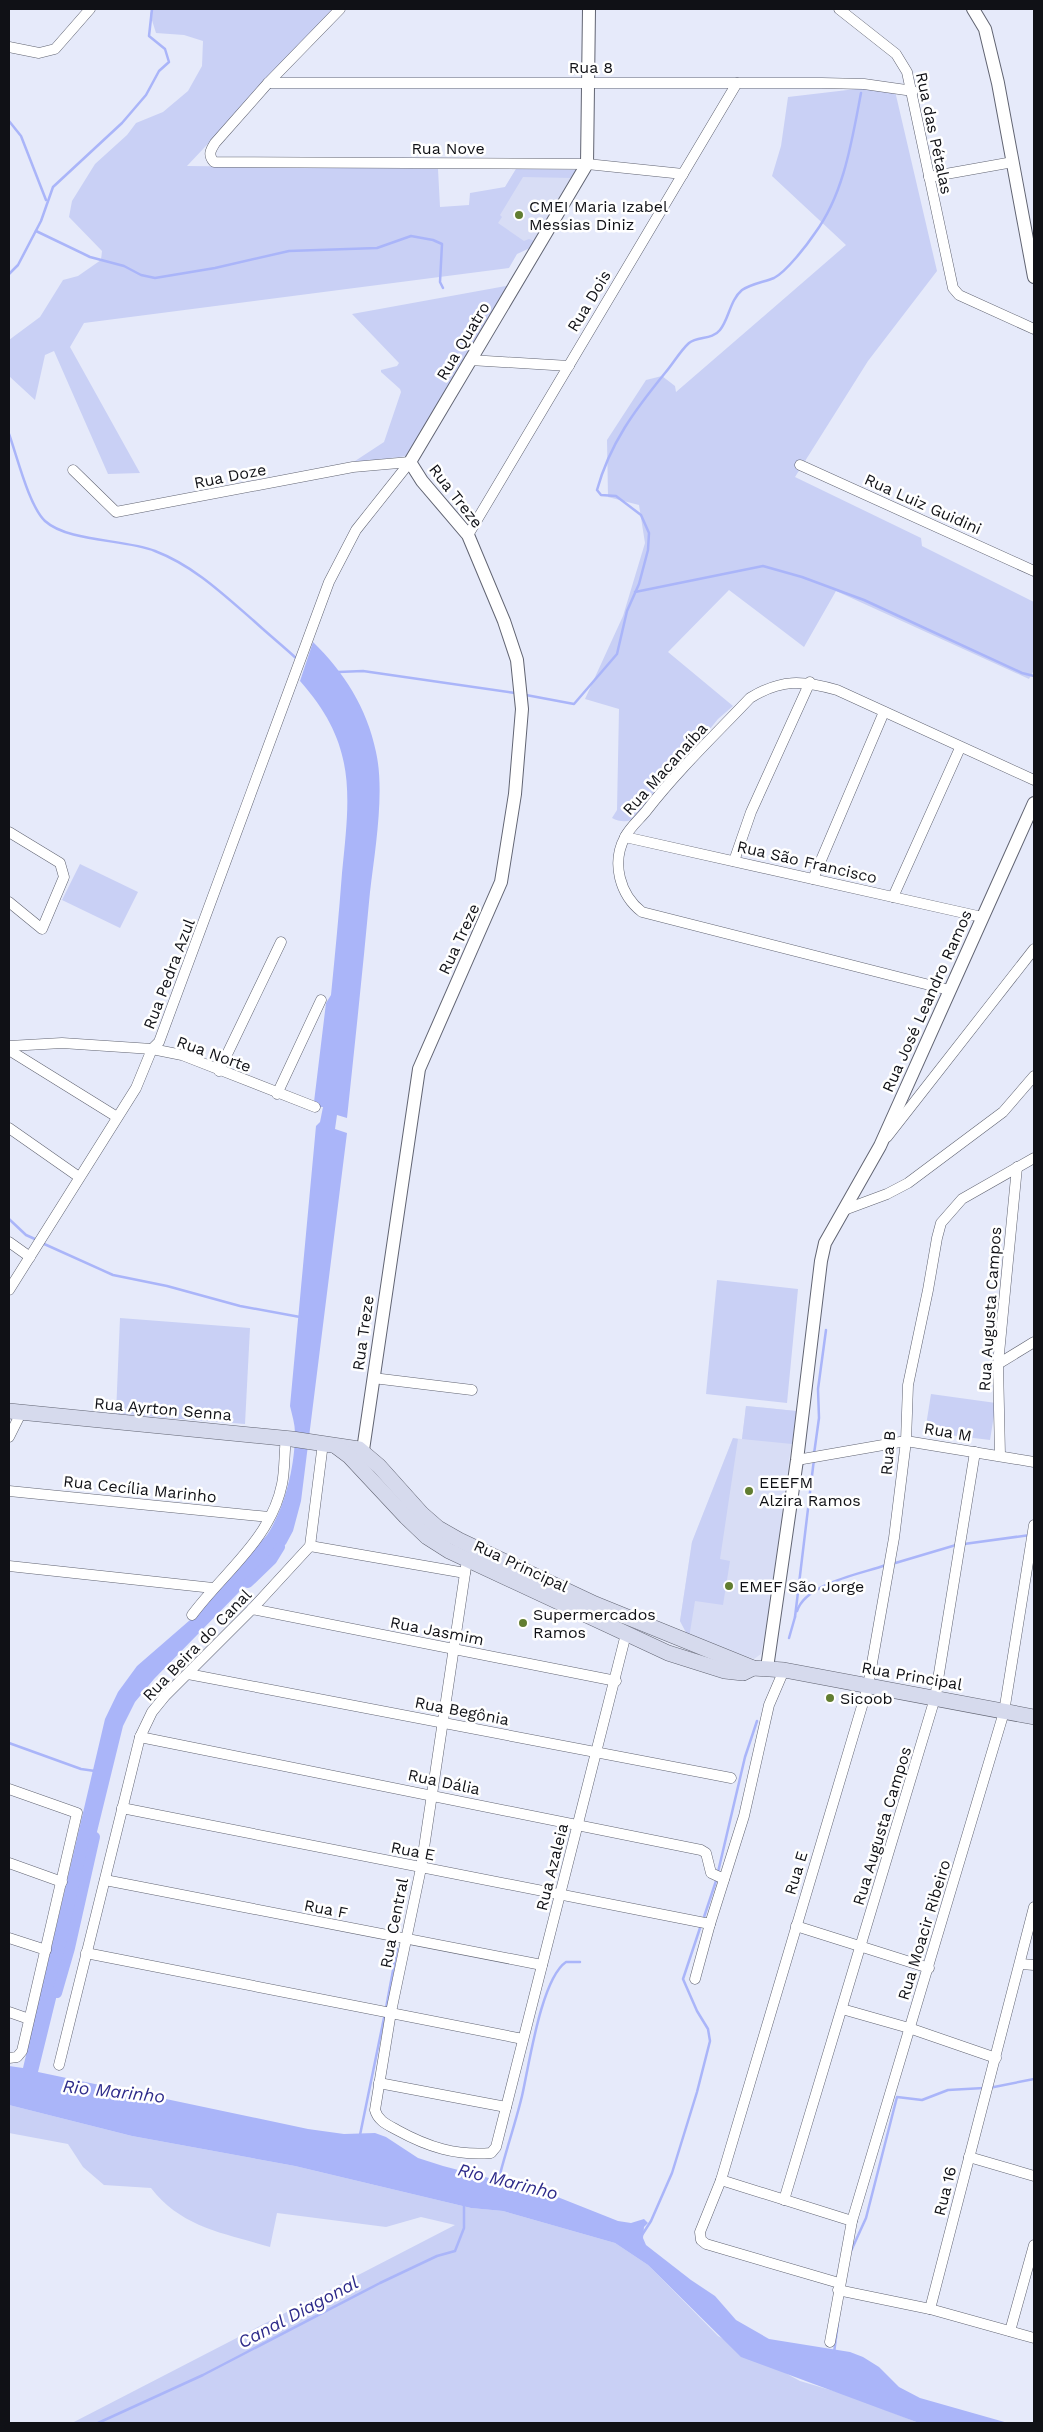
<svg xmlns="http://www.w3.org/2000/svg" width="1043" height="2432" viewBox="0 0 1043 2432" font-family="'Work Sans',sans-serif">
<style>
.built{fill:#d8ddf5}
.green{fill:#c9d0f5}
.water{fill:#aab5f9}
.lines{fill:none;stroke-linecap:round;stroke-linejoin:round}
.stream{stroke:#aab5f9;stroke-width:2.5}
.canal{stroke:#aab5f9;stroke-width:10}
.minor-casing{stroke:#616472;stroke-width:11}
.tertiary-casing{stroke:#616472;stroke-width:14}
.secondary-casing{stroke:#616472;stroke-width:16}
.minor{stroke:#fff;stroke-width:10}
.tertiary{stroke:#fff;stroke-width:12}
.secondary{stroke:#d6daed;stroke-width:15}
.poi-dot{fill:#617d31;stroke:#fff;stroke-width:2}
.labels{text-anchor:middle;dominant-baseline:central;stroke-width:5;stroke-linejoin:round;paint-order:stroke}
.street-label{font-size:16px;fill:#101116;stroke:#fff}
.poi-label{font-size:16px;fill:#101116;stroke:#fff;text-anchor:start}
.water-label{font-size:18px;font-style:italic;fill:#2e2b8a;stroke:#fff}
</style>
<rect width="100%" height="100%" fill="#e6eafa"/>
<!-- built -->
<g class="built">
<polygon points="516,169 577,170 530,248 478,232"/>
<polygon points="746,1406 796,1411 768,1616 761,1654 754,1659 689,1638 680,1621 692,1542 733,1438 742,1439"/>
</g>
<!-- green -->
<g class="green">
<polygon points="152,9 335,9 187,166 438,169 440,207 469,205 470,193 505,187 516,169 577,170 572,178 523,177 500,215 502,217 498,223 524,241 529,239 535,241 530,248 517,254 509,268 84,323 70,347 140,473 108,474 54,351 45,355 35,400 9,376 9,340 40,317 63,280 78,276 101,260 102,251 69,217 72,201 95,164 127,135 136,123 163,112 188,91 202,66 203,41 184,35 156,33 150,14"/>
<path d="M873 87 895 91 937 271 868 361 795 477 921 538 922 546 1034 602V670L1029 679 836 591 804 647 729 590 668 652 733 706 718 719 638 817C630 822 621 823 612 818L617 810 619 709 585 699 623 616 645 543 639 505 608 497 607 440 646 380 662 376 675 386 676 392 846 245 772 176 781 146 788 97Z"/>
<polygon points="512,285 407,456 352,463 384,442 401,392 400,389 381,372 381,370 397,366 399,363 352,314"/>
<polygon points="80,864 138,892 120,928 62,900"/>
<polygon points="717,1280 798,1289 787,1403 706,1394"/>
<polygon points="120,1318 250,1328 245,1424 116,1414"/>
<polygon points="931,1394 996,1403 990,1440 925,1432"/>
<polygon points="746,1406 796,1411 792,1444 742,1439"/>
<polygon points="733,1438 738,1439 720,1559 730,1561 723,1605 695,1601 689,1638 680,1621 692,1542"/>
<path d="M9 2105 132 2136 295 2166 471 2208 503 2211 615 2243 648 2265 718 2336 800 2381 847 2395 919 2423H72L455 2225 421 2217 386 2227 277 2213 270 2247C224 2233 182 2228 151 2188L104 2185 83 2167 68 2144 9 2133Z"/>
</g>
<!-- water -->
<path class="water" d="M313 642C344 672 367 708 376 752 385 792 375 850 370 892 363 967 355 1043 347 1118L337 1115 335 1129 347 1133 301 1501 293 1531 286 1544 154 1679 135 1702 123 1726 38 2072 308 2129 344 2134 375 2133 386 2137 418 2158 443 2166 550 2194 618 2221 631 2223 644 2219 648 2223 644 2227 643 2238 646 2245 691 2280 715 2296 736 2320 769 2339 850 2352 863 2357 879 2367 899 2387 920 2398 1008 2423H919L741 2357 648 2265 615 2243 503 2211 471 2208 295 2166 132 2136 9 2105V2066L23 2068 105 1719 118 1692 137 1666 190 1620 267 1535C285 1508 295 1466 295 1433 295 1424 292 1415 290 1406L316 1126 320 1122 323 1107H315L314 1102 326 1003 331 995C335 954 339 914 342 873 350 794 357 745 300 681Z"/>
<g class="lines">
<!-- stream -->
<g class="stream">
<polyline points="9,121 21,136 46,200"/>
<polyline points="36,231 90,257 124,266 141,275 155,278 215,268 289,251 377,248 411,236 433,240 442,244 440,282 443,288"/>
<polyline points="9,274 18,265 41,221 53,187 122,123 146,95 159,71 169,62 165,49 149,36 152,9"/>
<path d="M9 434C17 456 29 506 45 521 68 542 125 539 155 551 194 566 223 594 254 621 268 634 283 646 297 659"/>
<polyline points="635,592 763,566 802,577 864,600 1022,673 1034,676"/>
<polyline points="338,672 363,671 515,693"/>
<path d="M526 695 574 704 617 654 627 611 639 584 648 550 649 533 641 515 616 496 601 495 597 490C610 443 635 410 665 373 673 364 680 351 689 343 698 336 712 340 720 330 729 319 730 300 742 290 751 284 764 282 774 278 786 272 807 245 815 233 844 194 852 140 861 93"/>
<polyline points="9,1219 26,1235 37,1240"/>
<polyline points="42,1243 113,1275 167,1286 240,1306 300,1317"/>
<polyline points="814,1454 819,1418 818,1389 826,1330"/>
<polyline points="964,1544 1030,1535"/>
<polyline points="892,1564 956,1545"/>
<path d="M797 1611C806 1583 861 1574 886 1565"/>
<polyline points="795,1617 814,1459"/>
<polyline points="789,1638 795,1617"/>
<polyline points="9,1743 81,1769 95,1771"/>
<polyline points="718,1872 745,1757 757,1721"/>
<polyline points="703,1920 717,1878"/>
<polyline points="386,2008 397,1949 387,1945"/>
<polyline points="989,2088 1034,2079"/>
<polyline points="360,2135 385,2013"/>
<path d="M498 2182C505 2153 515 2125 522 2096 529 2066 541 1979 566 1962H580"/>
<polyline points="642,2235 651,2221 672,2173 697,2092 710,2041 708,2029 697,2011 683,1979 701,1925"/>
<polyline points="851,2251 866,2218 897,2097 922,2100 948,2090 984,2088"/>
<polyline points="834,2353 838,2322"/>
<polyline points="98,2423 203,2375 380,2283 437,2256 455,2251 464,2228 464,2203"/>
</g>
<!-- canal -->
<g class="canal">
<polyline points="248,1583 272,1560 280,1547"/>
<polyline points="57,1993 70,1948 95,1837"/>
</g>
<defs>
<g id="minor">
<path d="M340 9 268 83 215 143C210 151 208 155 214 162L587 164 683 174"/>
<polyline points="839,9 896,54 907,72 953,288 959,295 1034,329"/>
<polyline points="9,47 39,53 55,49 90,9"/>
<polyline points="268,83 822,83 864,84 913,91"/>
<polyline points="929,177 1013,162"/>
<polyline points="470,360 569,366"/>
<polyline points="800,465 1034,571"/>
<polyline points="73,470 116,512 353,467 410,462"/>
<polyline points="468,535 737,83"/>
<polyline points="9,832 60,863 64,877 42,929 9,902"/>
<polyline points="625,837 982,917"/>
<polyline points="734,861 751,812 810,682"/>
<polyline points="813,879 884,712"/>
<polyline points="893,897 960,748"/>
<path d="M949 990 642 912C620 895 611 863 625 837 630 827 640 819 647 810 678 770 715 735 750 698 781 679 802 680 837 690L1034 780"/>
<polyline points="9,1046 62,1043 152,1049 182,1055 315,1107"/>
<polyline points="9,1050 117,1117"/>
<polyline points="219,1071 281,942"/>
<polyline points="277,1094 321,1000"/>
<polyline points="9,1128 79,1177"/>
<polyline points="887,1137 1034,949"/>
<polyline points="844,1210 887,1194 908,1183 1003,1112 1034,1076"/>
<polyline points="9,1242 30,1257"/>
<polyline points="9,1290 136,1088 152,1049 159,1042 329,582 356,530 410,462"/>
<polyline points="998,1364 1034,1342"/>
<polyline points="373,1378 472,1390"/>
<polyline points="9,1437 21,1413"/>
<polyline points="1000,1455 998,1364 1017,1167"/>
<polyline points="797,1460 906,1441 1034,1462"/>
<polyline points="9,1491 269,1517"/>
<polyline points="310,1546 465,1573"/>
<path d="M467 1560 421 1868 391 2012 375 2110C378 2121 388 2125 397 2130 428 2147 456 2156 491 2153L496 2147 626 1634"/>
<polyline points="9,1566 213,1588"/>
<polyline points="252,1609 616,1681"/>
<path d="M192 1615C223 1573 271 1539 282 1484 285 1470 284 1453 286 1438"/>
<polyline points="188,1674 731,1778"/>
<polyline points="140,1737 701,1850 706,1853 711,1873 724,1879"/>
<polyline points="9,1789 77,1813 22,2051 17,2057 9,2058"/>
<polyline points="122,1808 710,1924 744,1816 769,1705 784,1670"/>
<polyline points="9,1863 62,1882"/>
<polyline points="105,1880 542,1965"/>
<polyline points="796,1926 929,1968"/>
<polyline points="9,1938 46,1950"/>
<polyline points="86,1953 523,2039"/>
<polyline points="1021,1964 1034,1965"/>
<polyline points="695,1979 710,1924"/>
<polyline points="842,2009 909,2028 996,2058"/>
<polyline points="9,2012 29,2019"/>
<polyline points="59,2065 140,1737 152,1712 165,1696 252,1609 310,1546 323,1443"/>
<polyline points="379,2083 506,2107"/>
<polyline points="969,2157 1034,2176"/>
<polyline points="721,2180 852,2221"/>
<polyline points="784,2200 935,1698 975,1452"/>
<polyline points="839,2283 706,2244 701,2240 700,2232 721,2180 868,1686 894,1538 906,1441 908,1385 928,1290 937,1238 941,1223 962,1199 1034,1158"/>
<polyline points="838,2290 930,2309 1034,2338"/>
<polyline points="930,2309 1034,1907"/>
<polyline points="1010,2331 1034,2245"/>
<polyline points="830,2342 852,2221 1004,1712 1034,1525"/>
</g>
<g id="tertiary">
<polyline points="973,9 985,29 998,83 1034,277"/>
<polyline points="357,1458 363,1450 419,1069 501,882 515,794 522,709 517,660 504,621 468,535 422,481 410,462 587,164 589,9"/>
<polyline points="767,1668 797,1460 821,1261 825,1243 880,1146 1034,803"/>
</g>
<g id="secondary">
<polyline points="9,1411 292,1439 359,1449 379,1466 422,1514 438,1528 459,1540 595,1604 753,1668 784,1670 1034,1717"/>
<polyline points="337,1447 349,1456 406,1517 427,1537 449,1551 668,1653 725,1671 743,1673 753,1668"/>
</g>
</defs>
<!-- minor casing -->
<use href="#minor" class="minor-casing"/>
<!-- tertiary casing -->
<use href="#tertiary" class="tertiary-casing"/>
<!-- secondary casing -->
<use href="#secondary" class="secondary-casing"/>
<!-- minor -->
<use href="#minor" class="minor"/>
<!-- tertiary -->
<use href="#tertiary" class="tertiary"/>
<!-- secondary -->
<use href="#secondary" class="secondary"/>
</g>
<!-- markers -->
<g class="poi-dot">
<circle cx="519" cy="215" r="5"/>
<circle cx="749" cy="1491" r="5"/>
<circle cx="729" cy="1586" r="5"/>
<circle cx="523" cy="1623" r="5"/>
<circle cx="830" cy="1698" r="5"/>
</g>
<g class="labels">
<!-- street labels -->
<g class="street-label">
<text x="591" y="67">Rua 8</text>
<text transform="translate(934 133) rotate(78)">Rua das Pétalas</text>
<text x="448" y="148">Rua Nove</text>
<text transform="translate(589 301) rotate(-59)">Rua Dois</text>
<text transform="translate(463 341) rotate(-59)">Rua Quatro</text>
<text transform="translate(230 476) rotate(-11)">Rua Doze</text>
<text transform="translate(456 496) rotate(52)">Rua Treze</text>
<text transform="translate(923 504) rotate(24)">Rua Luiz Guidini</text>
<text transform="translate(665 769) rotate(-48)">Rua Macanaíba</text>
<text transform="translate(807 862) rotate(13)">Rua São Francisco</text>
<text transform="translate(459 939) rotate(-65)">Rua Treze</text>
<text transform="translate(169 974) rotate(-69)">Rua Pedra Azul</text>
<text transform="translate(927 1001) rotate(-66)">Rua José Leandro Ramos</text>
<text transform="translate(214 1054) rotate(20)">Rua Norte</text>
<text transform="translate(990 1309) rotate(-86)">Rua Augusta Campos</text>
<text transform="translate(363 1333) rotate(-82)">Rua Treze</text>
<text transform="translate(163 1409) rotate(5)">Rua Ayrton Senna</text>
<text transform="translate(948 1432) rotate(10)">Rua M</text>
<text transform="translate(888 1453) rotate(-85)">Rua B</text>
<text transform="translate(140 1489) rotate(6)">Rua Cecília Marinho</text>
<text transform="translate(521 1566) rotate(25)">Rua Principal</text>
<text transform="translate(437 1631) rotate(11)">Rua Jasmim</text>
<text transform="translate(197 1645) rotate(-46)">Rua Beira do Canal</text>
<text transform="translate(912 1676) rotate(10)">Rua Principal</text>
<text transform="translate(462 1711) rotate(11)">Rua Begônia</text>
<text transform="translate(444 1782) rotate(12)">Rua Dália</text>
<text transform="translate(882 1826) rotate(-73)">Rua Augusta Campos</text>
<text transform="translate(413 1851) rotate(11)">Rua E</text>
<text transform="translate(552 1867) rotate(-76)">Rua Azaleia</text>
<text transform="translate(796 1873) rotate(-73)">Rua E</text>
<text transform="translate(326 1909) rotate(11)">Rua F</text>
<text transform="translate(394 1923) rotate(-79)">Rua Central</text>
<text transform="translate(924 1930) rotate(-73)">Rua Moacir Ribeiro</text>
<text transform="translate(945 2191) rotate(-76)">Rua 16</text>
</g>
<!-- poi labels -->
<g class="poi-label">
<text x="529" y="206">CMEI Maria Izabel<tspan x="529" dy="18">Messias Diniz</tspan></text>
<text x="759" y="1482">EEEFM<tspan x="759" dy="18">Alzira Ramos</tspan></text>
<text x="739" y="1586">EMEF São Jorge</text>
<text x="533" y="1614">Supermercados<tspan x="533" dy="18">Ramos</tspan></text>
<text x="840" y="1698">Sicoob</text>
</g>
<!-- water labels -->
<g class="water-label">
<text transform="translate(114 2091) rotate(6)">Rio Marinho</text>
<text transform="translate(508 2181) rotate(14)">Rio Marinho</text>
<text transform="translate(298 2312) rotate(-28)">Canal Diagonal</text>
</g>
</g>
<!-- border -->
<rect width="1043" height="2432" fill="none" stroke="#101116" stroke-width="20"/>
</svg>
